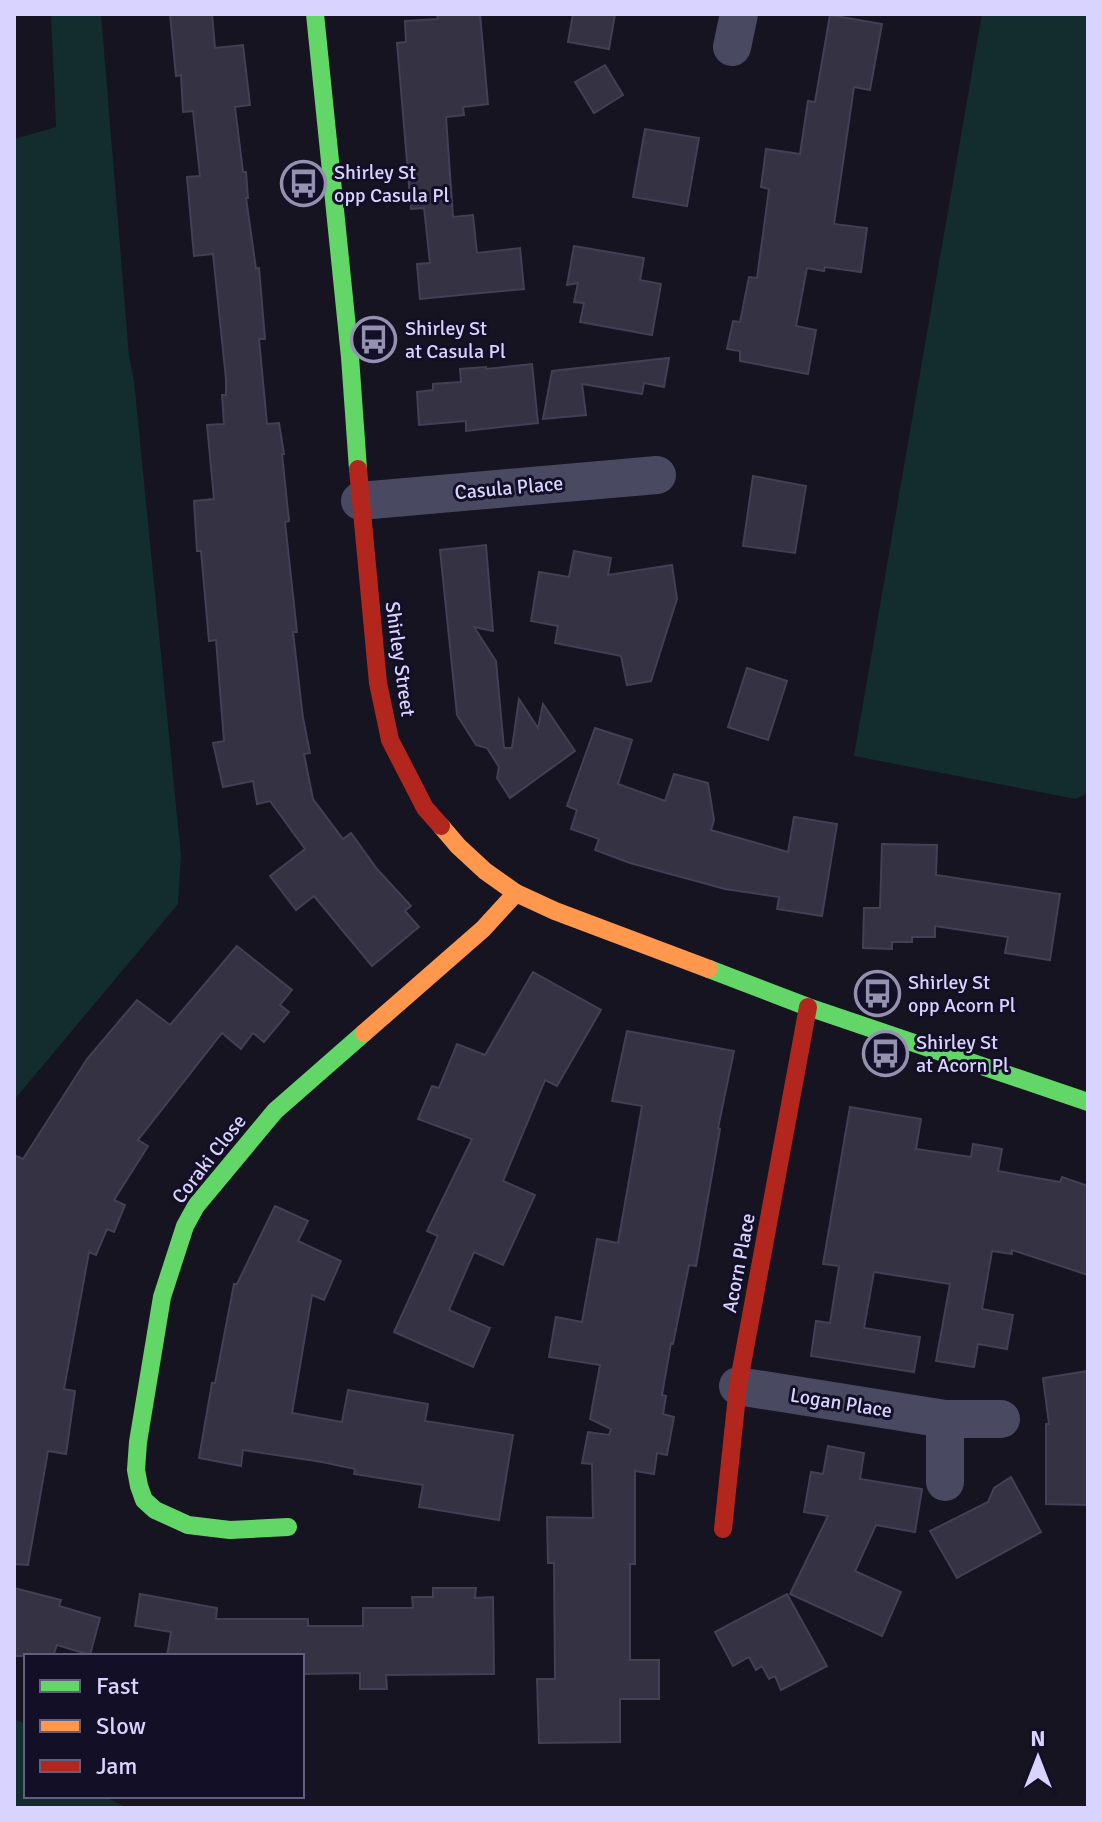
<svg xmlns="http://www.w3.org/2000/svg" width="1102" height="1822" viewBox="0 0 1102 1822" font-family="Signika,sans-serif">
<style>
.green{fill:#132c2d}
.building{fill:#343243;stroke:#433f54;stroke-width:2}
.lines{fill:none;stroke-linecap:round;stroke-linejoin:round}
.street{stroke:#4a4962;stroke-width:38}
.fast{stroke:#63d668;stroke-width:18}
.slow{stroke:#ff974d;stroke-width:18}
.jam{stroke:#b3261e;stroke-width:18}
.labels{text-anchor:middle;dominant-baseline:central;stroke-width:6;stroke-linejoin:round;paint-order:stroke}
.poi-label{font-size:20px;fill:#d9d4ff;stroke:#130f26;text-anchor:start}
.street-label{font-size:20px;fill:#d9d4ff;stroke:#130f26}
</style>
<rect width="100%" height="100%" fill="#161421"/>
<!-- green -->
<g class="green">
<polygon points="51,14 101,14 129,356 134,381 181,856 178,904 14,1100 14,139 56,127"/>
<polygon points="982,14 1088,14 1088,793 1076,799 854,756"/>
<polygon points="14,1719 26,1724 26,1796 104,1796 127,1808 14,1808"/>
</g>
<!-- building -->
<g class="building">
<polygon points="170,14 212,14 215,48 243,45 250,105 235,107 243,172 246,172 248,198 246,198 256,269 259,268 265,339 259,339 267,424 279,423 284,454 282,454 289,521 285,522 297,632 293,632 303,718 310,753 304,754 313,799 343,839 351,833 377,869 411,906 405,911 419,927 372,966 314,896 296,910 270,876 305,849 270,801 257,804 253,781 223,787 213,743 224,741 216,640 209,641 201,551 197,551 194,501 214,499 207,425 224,424 222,395 226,395 226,379 213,254 194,256 187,177 200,176 193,111 183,112 181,75 176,76"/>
<polygon points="437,14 480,14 488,104 463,107 464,115 446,117 453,217 473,215 477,253 520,248 524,289 420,299 417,264 430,263 424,208 411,209 397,43 406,42 405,21 438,19"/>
<polygon points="573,14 615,14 609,49 568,42"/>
<polygon points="830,15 882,24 870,90 854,87 834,224 867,228 861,272 825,267 824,271 807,268 796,326 816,330 808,374 740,361 740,351 727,349 733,321 740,322 749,277 757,278 769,189 761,187 766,149 800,154 808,101 815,102"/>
<polygon points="605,65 623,95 594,113 575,82"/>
<polygon points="645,129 699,138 687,206 633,197"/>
<polygon points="574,246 644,258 640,280 661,284 652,335 580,322 584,303 574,302 578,283 567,285"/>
<polygon points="669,358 664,387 644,383 642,394 582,384 586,415 543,419 552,371"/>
<polygon points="532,364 538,423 466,431 466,421 419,425 417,392 433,390 433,384 461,382 460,369 486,367 486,369"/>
<polygon points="753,476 806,486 795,553 743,546"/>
<polygon points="486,545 493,631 474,627 496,661 504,748 512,748 519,699 538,728 543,704 575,751 510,798 497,778 499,767 487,748 476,745 457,715 440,550"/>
<polygon points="574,551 611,558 608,575 672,565 677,599 651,681 627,685 621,656 555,643 558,626 531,621 539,572 569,577"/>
<polygon points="747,668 787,681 768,740 728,727"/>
<polygon points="595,728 632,740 618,784 665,801 674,774 708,783 714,820 711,830 788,852 794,817 837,824 822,916 777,909 779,897 725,889 630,863 595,850 599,839 571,829 577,810 567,806"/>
<polygon points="882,844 937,845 936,875 1060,894 1050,960 1005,953 1008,937 935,926 935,937 912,937 912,942 892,942 892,949 863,948 864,908 880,908"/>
<polygon points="237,946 292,990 280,1005 289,1012 264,1042 253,1033 241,1049 222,1033 138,1140 148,1146 114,1200 125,1205 114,1232 107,1229 96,1255 89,1252 64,1389 75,1391 66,1454 48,1451 28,1565 14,1564 14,1155 23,1159 87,1059 137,1000 170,1025"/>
<polygon points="533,972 601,1010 557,1086 545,1080 503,1181 535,1195 503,1265 474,1252 449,1310 490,1328 473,1367 394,1332 438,1236 427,1231 472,1139 418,1119 432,1086 439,1088 457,1044 485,1055"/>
<polygon points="627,1031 734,1051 718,1128 720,1129 696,1266 689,1265 673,1344 671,1343 662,1395 666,1396 663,1414 674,1417 667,1455 657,1453 654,1474 635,1471 635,1564 630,1564 630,1660 659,1660 659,1699 620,1699 620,1742 539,1743 537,1679 555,1679 554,1563 548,1563 547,1517 593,1518 592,1464 582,1463 588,1432 609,1435 611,1429 590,1419 600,1365 549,1357 556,1317 582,1322 597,1239 618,1243 642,1106 612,1101"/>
<polygon points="850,1107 921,1119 916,1149 971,1157 973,1144 1002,1149 998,1171 1060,1182 1062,1177 1088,1186 1088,1275 1012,1250 1012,1254 992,1251 982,1309 1013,1315 1007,1349 978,1344 974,1367 936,1361 950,1284 874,1272 864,1328 920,1337 914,1372 811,1356 816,1321 830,1323 839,1266 823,1264"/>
<polygon points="275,1206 308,1221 298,1241 341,1261 324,1300 312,1295 292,1413 342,1422 348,1390 428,1404 425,1421 513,1435 499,1520 419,1507 423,1485 354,1474 355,1469 322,1462 243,1450 241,1466 199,1458 212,1383 215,1383 234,1284 237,1284"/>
<polygon points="1088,1371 1088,1505 1046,1504 1046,1424 1049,1424 1043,1378"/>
<polygon points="828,1446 864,1453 860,1479 922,1489 915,1532 876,1525 855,1571 901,1592 882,1636 790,1594 828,1516 804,1512 811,1472 823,1474"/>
<polygon points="1011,1477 1041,1532 957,1578 930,1531 988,1502 994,1488"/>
<polygon points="14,1588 61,1600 59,1606 100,1618 90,1655 57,1645 53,1656 14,1656"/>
<polygon points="433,1588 476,1588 475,1598 493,1597 494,1674 386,1675 387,1689 360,1689 360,1673 302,1674 302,1656 167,1656 171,1632 135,1626 140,1594 217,1608 216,1619 308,1619 308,1626 363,1626 363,1608 413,1608 412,1597 433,1597"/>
<polygon points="787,1594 827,1666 781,1690 775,1676 769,1679 762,1666 756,1670 749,1657 733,1666 715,1632"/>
</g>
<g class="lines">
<!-- street -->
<g class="street">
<polyline points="732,47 739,14"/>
<polyline points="360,501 657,475"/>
<polyline points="738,1386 945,1419 1001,1419"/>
<polyline points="945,1419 945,1482"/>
</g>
<!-- fast -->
<g class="fast">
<polyline points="315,14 350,357 358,469"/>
<polyline points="709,969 808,1007 1088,1102"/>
<polyline points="288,1527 230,1530 188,1525 155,1510 144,1500 139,1486 136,1470 138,1442 162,1297 185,1226 196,1206 275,1111 364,1033"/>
</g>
<!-- slow -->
<g class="slow">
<polyline points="441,826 458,846 485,871 516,893 555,911 709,969"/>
<polyline points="364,1033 483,929 516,893"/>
</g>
<!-- jam -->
<g class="jam">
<polyline points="358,469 378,683 390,740 425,808 441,826"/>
<polyline points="723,1529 738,1386 808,1007"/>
</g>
</g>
<!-- icons -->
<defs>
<symbol id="bus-ring" viewBox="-11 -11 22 22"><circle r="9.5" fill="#130f26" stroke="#9591b1" stroke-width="1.5"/><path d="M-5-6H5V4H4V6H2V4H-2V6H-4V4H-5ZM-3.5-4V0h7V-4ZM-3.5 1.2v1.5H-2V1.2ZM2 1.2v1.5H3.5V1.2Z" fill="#9591b1"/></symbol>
</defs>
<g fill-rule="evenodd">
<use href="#bus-ring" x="278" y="158" width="51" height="51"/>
<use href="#bus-ring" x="348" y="314" width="51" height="51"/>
<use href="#bus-ring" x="852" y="968" width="51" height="51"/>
<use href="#bus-ring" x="860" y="1028" width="51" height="51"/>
</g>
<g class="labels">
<!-- poi labels -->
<g class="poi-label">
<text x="334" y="172">Shirley St<tspan x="334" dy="23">opp Casula Pl</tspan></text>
<text x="405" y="328">Shirley St<tspan x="405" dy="23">at Casula Pl</tspan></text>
<text x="908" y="982">Shirley St<tspan x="908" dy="23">opp Acorn Pl</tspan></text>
<text x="916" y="1042">Shirley St<tspan x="916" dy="23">at Acorn Pl</tspan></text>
</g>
<!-- street labels -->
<g class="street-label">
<text transform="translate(509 488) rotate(-5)">Casula Place</text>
<text transform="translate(400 659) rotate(82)">Shirley Street</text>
<text transform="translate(209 1159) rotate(-52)">Coraki Close</text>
<text transform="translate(739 1263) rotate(-79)">Acorn Place</text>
<text transform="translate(841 1403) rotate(9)">Logan Place</text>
</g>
</g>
<!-- border -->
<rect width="1102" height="1822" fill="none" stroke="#d9d4ff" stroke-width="32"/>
<!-- legend -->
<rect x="24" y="1654" width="280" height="144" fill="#130f26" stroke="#625e7d" stroke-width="2"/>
<rect x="40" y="1680" width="40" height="12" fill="#63d668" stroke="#625e7d" stroke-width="2"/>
<text x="96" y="1694" font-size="24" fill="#d9d4ff">Fast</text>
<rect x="40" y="1720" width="40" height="12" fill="#ff974d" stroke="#625e7d" stroke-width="2"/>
<text x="96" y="1734" font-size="24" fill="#d9d4ff">Slow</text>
<rect x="40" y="1760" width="40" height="12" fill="#b3261e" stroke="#625e7d" stroke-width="2"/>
<text x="96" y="1774" font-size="24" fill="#d9d4ff">Jam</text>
<!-- north arrow -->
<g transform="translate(1038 1758)" stroke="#130f26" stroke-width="6" paint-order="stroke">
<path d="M0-6L14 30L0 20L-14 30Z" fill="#d9d4ff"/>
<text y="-12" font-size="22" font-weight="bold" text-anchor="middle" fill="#d9d4ff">N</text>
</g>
</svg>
